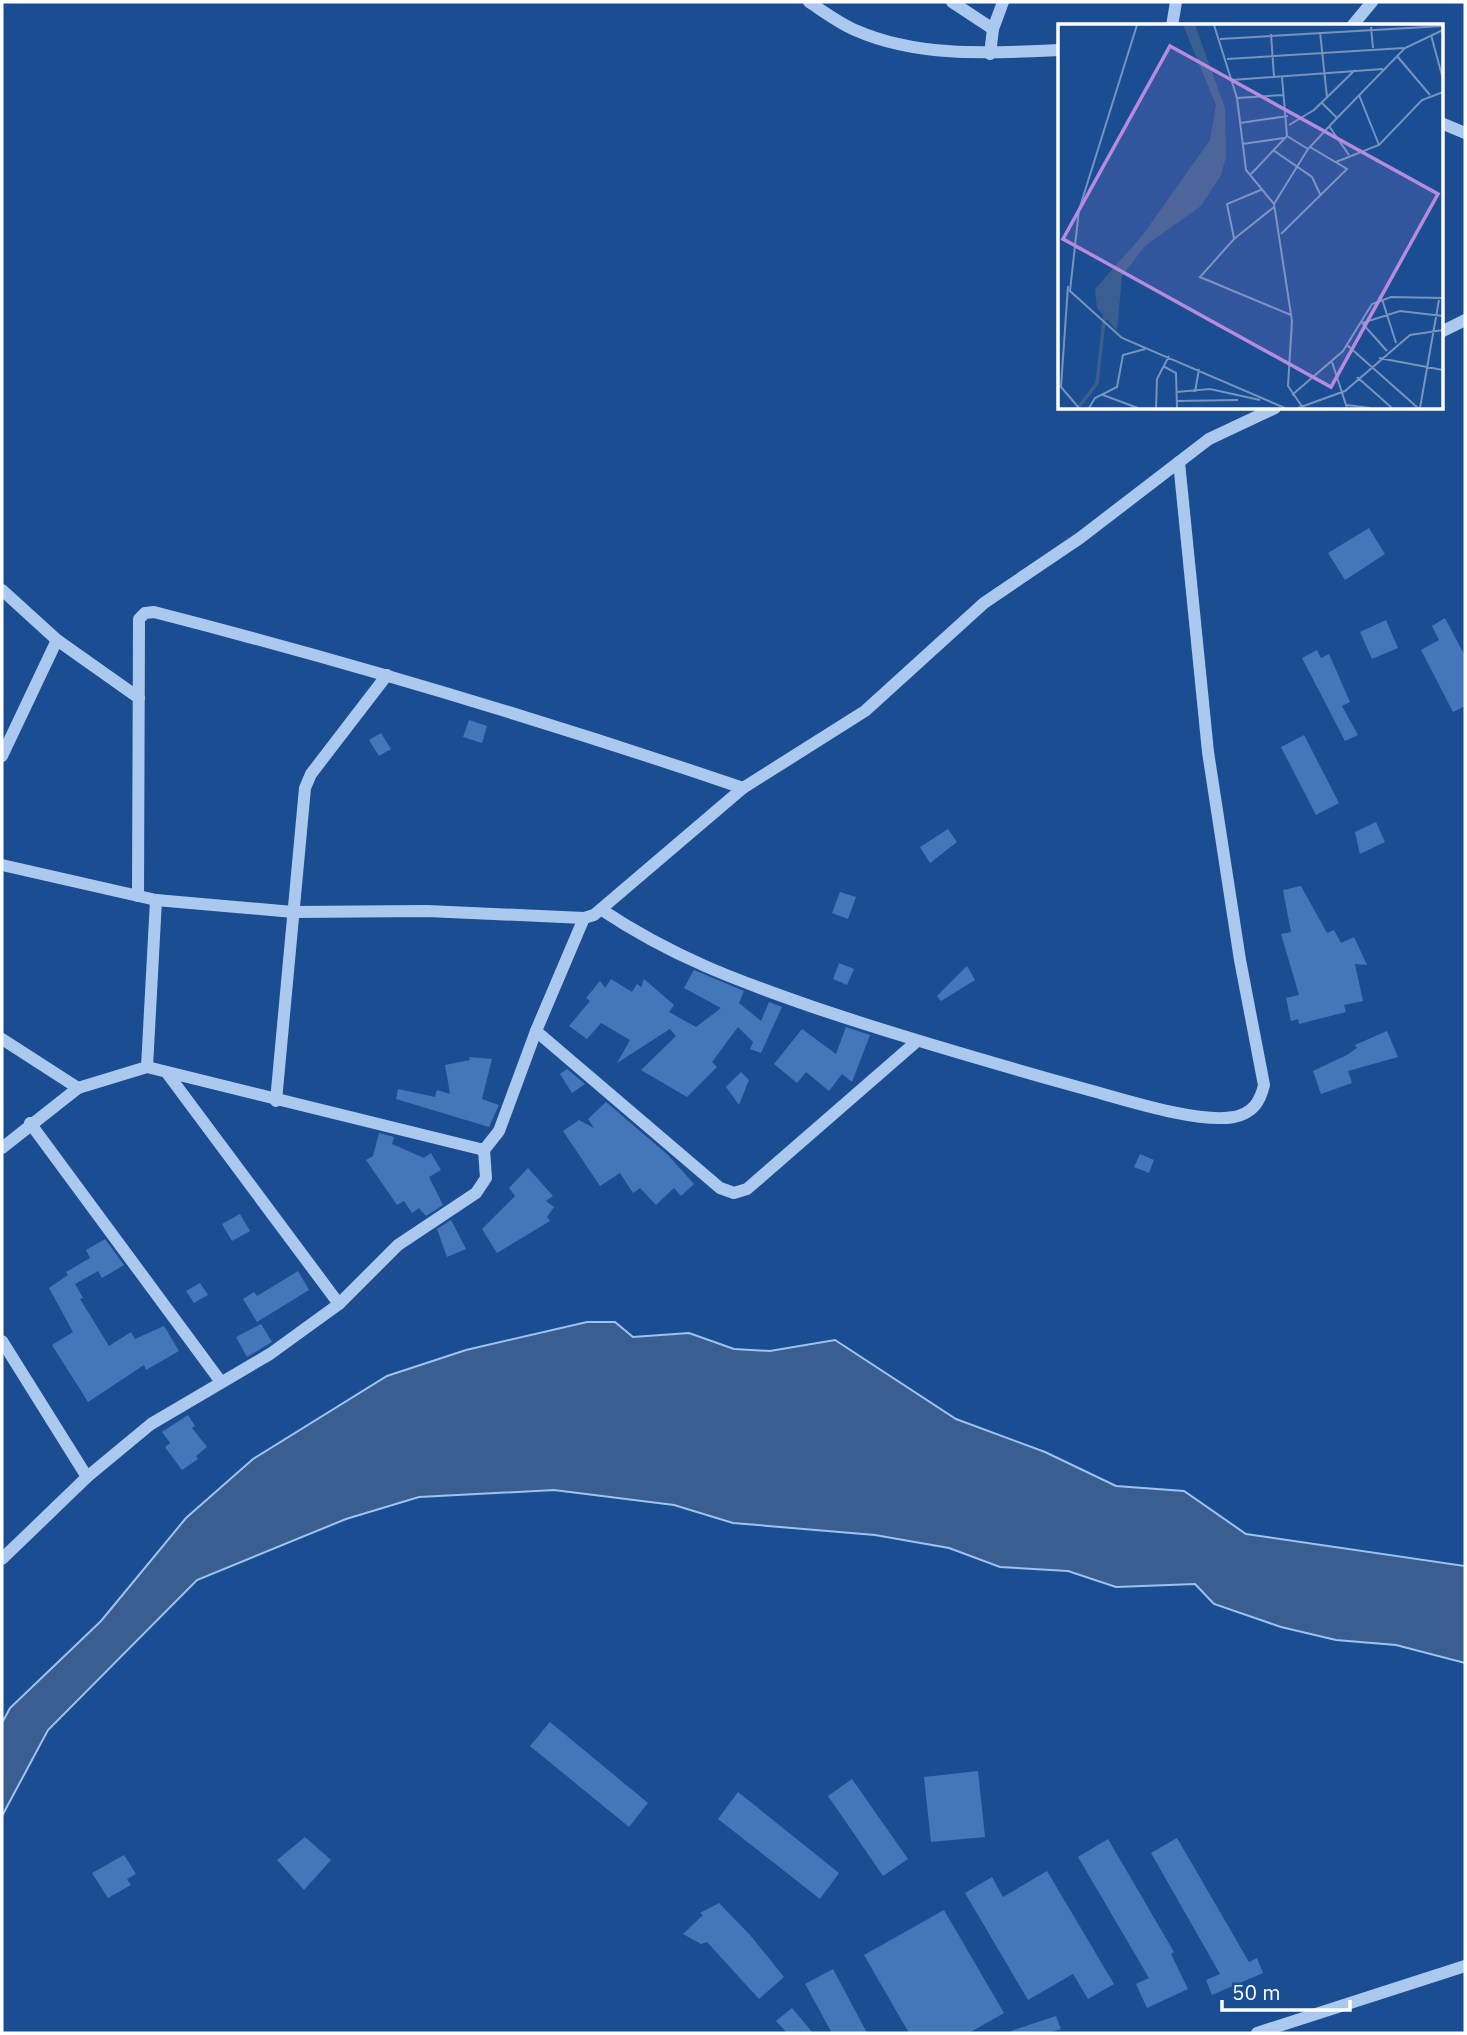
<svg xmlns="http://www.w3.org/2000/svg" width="1467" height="2035" viewBox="0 0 1467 2035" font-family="'IBM Plex Sans',sans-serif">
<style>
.water{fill:#3a5e8f;stroke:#9ec3f1;stroke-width:2}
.building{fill:#4477b9}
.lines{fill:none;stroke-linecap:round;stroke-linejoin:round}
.minor{stroke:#abc9ef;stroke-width:12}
.inset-river{fill:none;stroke:#3a5e8f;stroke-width:3.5}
.inset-road{fill:none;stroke:#7694be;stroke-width:2}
.view{fill:#b68bdc;fill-opacity:0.15;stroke:#b68bdc;stroke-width:3.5}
.inset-edge{fill:none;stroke:#fff;stroke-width:3.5}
</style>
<rect width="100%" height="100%" fill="#1b4d92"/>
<!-- water -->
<polygon class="water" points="587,1322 615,1322 633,1337 689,1333 734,1349 770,1351 835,1340 956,1419 1045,1452 1116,1486 1184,1491 1246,1534 1465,1566 1465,1663 1396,1645 1336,1640 1281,1627 1214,1604 1195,1584 1116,1587 1068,1571 1000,1567 949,1548 875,1535 733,1523 674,1505 554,1490 419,1497 346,1519 197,1580 48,1730 2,1816 2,1723 10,1708 101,1621 186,1518 253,1459 387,1376 466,1350"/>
<!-- building -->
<g class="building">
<polygon points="1369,528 1385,554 1345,580 1328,553"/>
<polygon points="1445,618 1465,656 1465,706 1453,712 1421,650 1439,640 1432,626"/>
<polygon points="1386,620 1398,648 1372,659 1360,632"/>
<polygon points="1317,650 1321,658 1329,654 1350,702 1342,706 1358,735 1345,741 1302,658"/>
<polygon points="469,720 487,726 482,743 463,737"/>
<polygon points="381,733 391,749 379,756 369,740"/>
<polygon points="1304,735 1339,803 1316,815 1281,747"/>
<polygon points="1376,822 1385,842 1360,854 1355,832"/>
<polygon points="948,829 957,842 930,863 920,847"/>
<polygon points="1301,886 1327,933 1334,930 1341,943 1354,937 1367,965 1355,964 1363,1001 1344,1005 1346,1012 1299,1024 1298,1019 1291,1021 1286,998 1299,995 1281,934 1291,932 1283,890"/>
<polygon points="840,892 856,897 848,919 832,913"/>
<polygon points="839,963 854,969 847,985 833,979"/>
<polygon points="967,966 975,980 941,1001 937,996"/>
<polygon points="694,970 744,991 739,1003 761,1021 769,1002 782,1007 761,1053 750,1049 753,1042 738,1027 712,1062 717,1067 687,1097 641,1070 676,1036 670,1029 617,1063 630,1040 601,1023 587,1039 569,1026 590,1001 586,998 600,981 605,988 611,979 632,992 637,984 641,987 644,979 674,1005 669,1012 696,1027 721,1008 684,988"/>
<polygon points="846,1027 870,1035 852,1082 842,1074 829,1091 806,1072 797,1083 774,1064 802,1029 836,1054"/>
<polygon points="1387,1031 1398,1057 1348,1071 1352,1083 1321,1094 1313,1071 1347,1055 1357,1048 1355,1045"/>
<polygon points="469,1057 492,1059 482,1099 499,1105 489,1127 396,1099 398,1089 435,1097 437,1090 450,1094 445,1065 470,1060"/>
<polygon points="567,1069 585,1084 572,1093 560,1074"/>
<polygon points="741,1072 749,1080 739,1105 726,1087"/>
<polygon points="606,1102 668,1155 694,1184 681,1196 674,1188 656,1205 640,1188 633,1193 620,1173 600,1186 563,1131 579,1120 594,1128 588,1119"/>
<polygon points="379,1133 394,1137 392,1144 424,1158 431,1153 441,1170 429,1177 443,1205 426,1216 419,1208 412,1213 404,1201 397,1205 366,1160 373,1156"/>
<polygon points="1140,1154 1154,1160 1149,1173 1134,1167"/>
<polygon points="528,1168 553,1196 546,1201 554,1207 547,1217 550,1221 497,1253 482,1229 515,1196 509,1188"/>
<polygon points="240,1214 250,1231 232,1241 222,1224"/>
<polygon points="451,1220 466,1249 447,1257 437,1229"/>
<polygon points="105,1239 124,1265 102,1278 98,1271 75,1284 83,1298 80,1299 109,1346 131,1332 135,1339 164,1326 179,1351 146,1370 144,1365 88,1402 52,1345 73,1332 49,1288 68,1275 66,1272 90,1258 86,1250"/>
<polygon points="298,1271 309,1290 257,1322 243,1299 254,1292 257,1296"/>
<polygon points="200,1283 208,1295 194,1303 186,1291"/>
<polygon points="261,1324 272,1342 247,1357 236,1337"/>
<polygon points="188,1415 195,1426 192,1428 207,1447 196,1456 198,1459 182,1470 165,1447 170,1443 162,1432"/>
<polygon points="550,1722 648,1803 629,1827 530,1746"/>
<polygon points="978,1771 985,1837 931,1842 924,1777"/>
<polygon points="852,1779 908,1859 883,1876 828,1796"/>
<polygon points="738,1792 839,1873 820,1899 718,1819"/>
<polygon points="305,1837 331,1860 304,1890 277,1860"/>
<polygon points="1177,1838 1249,1962 1257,1958 1263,1973 1212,1995 1206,1980 1220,1974 1151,1853"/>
<polygon points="1108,1839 1174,1952 1171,1954 1188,1989 1147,2008 1136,1984 1149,1978 1078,1857"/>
<polygon points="124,1855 136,1874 127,1879 131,1885 108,1898 92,1873"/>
<polygon points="1047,1871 1114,1984 1088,1999 1073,1974 1028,2000 965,1893 992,1877 1003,1897"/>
<polygon points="719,1903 750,1935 784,1977 759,1999 707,1942 701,1944 683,1934 703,1915 700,1913"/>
<polygon points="944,1910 1004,2013 969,2033 909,2033 864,1955"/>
<polygon points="833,1969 867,2033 832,2033 805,1984"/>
<polygon points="792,2008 813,2033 787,2033 776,2021"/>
<polygon points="1056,2016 1061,2029 1048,2033 1012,2033 1011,2031"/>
</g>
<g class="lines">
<!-- minor -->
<g class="minor">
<path d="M809 2C823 11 839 23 855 30 918 58 992 53 1059 50"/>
<polyline points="952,2 993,29"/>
<polyline points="1172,26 1176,2"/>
<polyline points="1352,26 1372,2"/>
<polyline points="990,54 993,29 1003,2"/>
<polyline points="1441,123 1465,133"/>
<polyline points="1441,332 1465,320"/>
<polyline points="2,590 57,640 139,698"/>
<polyline points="2,756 57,640"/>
<polyline points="2,865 156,900 293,912 427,911 584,918 594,915 743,788 865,711 984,603 1080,538 1209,439 1275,408"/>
<path d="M138 896 139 619 145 613 154 612C353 663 549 722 743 788"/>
<path d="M602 910C671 956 735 980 813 1007 901 1037 989 1062 1078 1087 1117 1097 1196 1124 1234 1117 1253 1113 1260 1102 1264 1085L1240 960 1208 752 1179 462"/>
<polyline points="536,1031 720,1188 734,1193 747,1189 916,1042"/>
<polyline points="2,1039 78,1088"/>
<polyline points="147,1067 156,900"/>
<polyline points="167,1073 339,1304"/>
<polyline points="276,1101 305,788 311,774 387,675"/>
<polyline points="30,1123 221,1382"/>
<polyline points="2,1148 78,1088 147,1067 484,1150"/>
<polyline points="2,1341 87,1477"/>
<polyline points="2,1559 87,1477 151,1424 270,1354 339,1304 398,1245 476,1193 486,1178 484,1150 499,1131 536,1031 584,918"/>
<polyline points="1257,2033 1465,1966"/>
</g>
</g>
<!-- overview -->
<g transform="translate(1058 24)">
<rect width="385" height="385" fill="#1b4d92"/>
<path d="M125 1H137L167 84 168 133 163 151 143 182 87 222 64 252 59 307 39 284 37 265 84 212 152 116 158 81Z" fill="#3a5e8f"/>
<path class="inset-river" d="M20 384 39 359 47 288"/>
<path class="inset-road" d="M79 1 21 186 12 267 64 314 227 384M156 1 179 74 188 146 216 180M313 3 315 24M262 8 269 73M213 10 216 53M373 11 385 55M162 15 385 2M339 32 372 71M169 35 346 24M174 56 325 45M301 71 321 121M179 74 225 71M264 79 279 94M182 99 230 92M231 101 256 86 297 46M271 102 291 131M229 112 250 125M184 120 226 114M215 126 254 153 263 172M278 138 321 121 364 76 385 68M193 150 229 112 224 53M216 183 176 215 142 253 233 291M223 210 289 145 252 123M176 214 169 180 205 165M10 262 3 363 21 384M324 275 338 319M304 299 342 287 385 292M304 299 329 327M289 321 360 384M321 334 385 346M274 338 289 384M105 342 118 349 119 384M299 353 334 384M118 368 152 365 202 376M137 368 141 345M45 371 80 384M234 371 285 327 314 280 333 273 385 274M119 377 180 376M289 381 312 384M31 384 37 374 59 363 65 331 87 325M98 384 99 355 111 332M240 384 287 367 352 311 385 306M245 384 230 362 234 297 216 180 250 125 279 94 347 24 385 6M362 384 381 276"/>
<path class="view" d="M112 22 380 170 273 363 5 215Z"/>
<rect width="385" height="385" class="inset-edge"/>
</g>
<!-- border -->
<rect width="1467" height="2035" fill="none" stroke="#ffffff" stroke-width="7"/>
<!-- scale -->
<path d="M1222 2000v10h128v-10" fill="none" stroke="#ffffff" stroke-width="3.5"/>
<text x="1232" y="2000" font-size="21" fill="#ffffff" stroke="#1b4d92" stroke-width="5" paint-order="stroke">50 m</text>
</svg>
